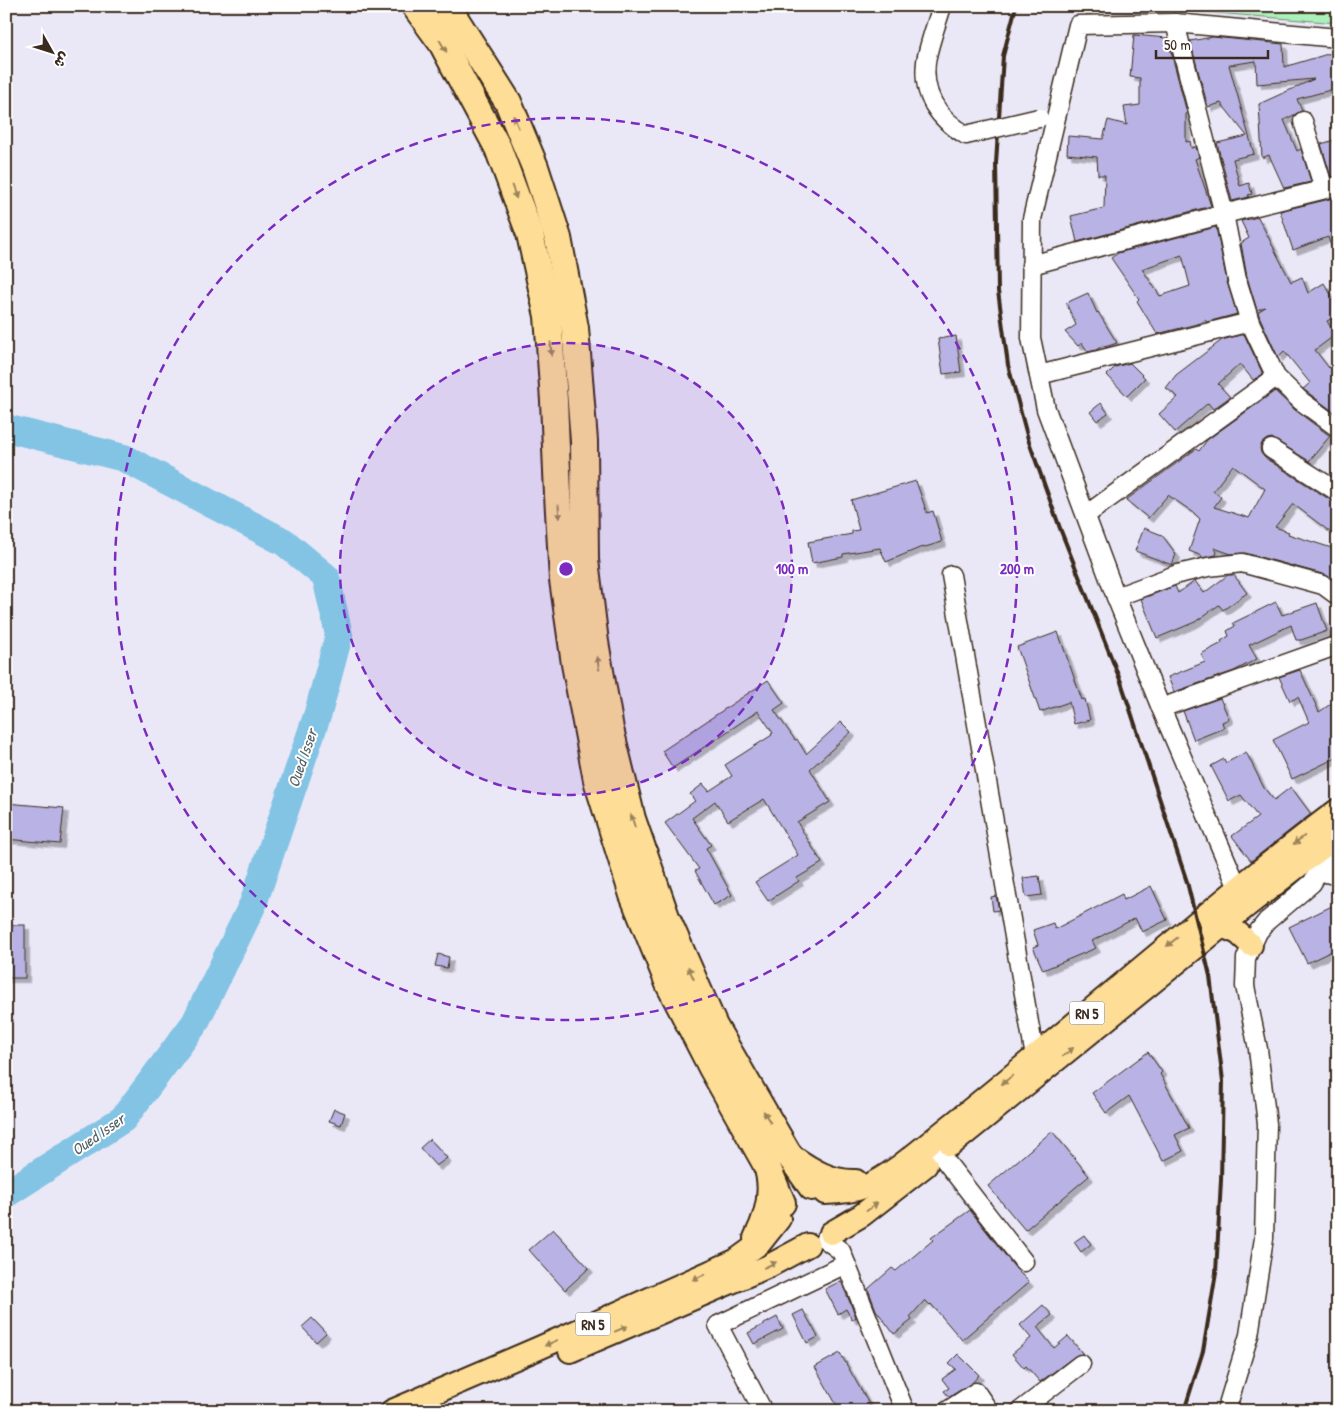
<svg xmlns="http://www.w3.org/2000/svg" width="1344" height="1417" viewBox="0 0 1344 1417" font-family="'Patrick Hand','Playpen Sans Arabic',sans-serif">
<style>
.green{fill:#abefba;stroke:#738c6c}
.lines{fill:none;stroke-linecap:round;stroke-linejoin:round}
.river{stroke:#83c3e4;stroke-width:28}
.building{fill:#b8b3e4;stroke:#3b2a1e;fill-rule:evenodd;filter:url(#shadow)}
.minor-casing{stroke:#3b2a1e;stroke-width:21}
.major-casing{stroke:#3b2a1e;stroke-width:26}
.highway-casing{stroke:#3b2a1e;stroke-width:30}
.minor{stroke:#fff;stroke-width:18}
.major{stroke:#fedd96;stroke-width:22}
.highway{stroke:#fedd96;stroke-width:26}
.rail{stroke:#3b2a1e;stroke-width:4}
.minor-bridge-casing{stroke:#3b2a1e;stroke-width:21;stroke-linecap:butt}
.minor-bridge{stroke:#fff;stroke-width:18}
.oneway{fill:#9c845a}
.ring{fill:none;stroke:#7b2cbf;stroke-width:2.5;stroke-dasharray:9 6}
.labels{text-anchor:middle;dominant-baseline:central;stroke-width:4;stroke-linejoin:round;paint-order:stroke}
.shield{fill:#fff;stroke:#766a62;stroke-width:1}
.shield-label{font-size:14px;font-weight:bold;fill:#3b2a1e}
.water-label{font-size:16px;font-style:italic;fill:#546063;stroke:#fff}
.centre{fill:#7b2cbf;stroke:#fff;stroke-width:2.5}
.ring-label{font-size:15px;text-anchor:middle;font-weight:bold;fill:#7b2cbf;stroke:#fff;stroke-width:4;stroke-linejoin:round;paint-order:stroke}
</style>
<defs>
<filter id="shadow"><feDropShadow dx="4.5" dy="4.5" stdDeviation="0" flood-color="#0004"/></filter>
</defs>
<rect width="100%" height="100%" fill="#eae8f7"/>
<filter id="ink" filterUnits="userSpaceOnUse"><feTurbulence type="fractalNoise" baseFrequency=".02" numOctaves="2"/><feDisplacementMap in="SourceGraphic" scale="10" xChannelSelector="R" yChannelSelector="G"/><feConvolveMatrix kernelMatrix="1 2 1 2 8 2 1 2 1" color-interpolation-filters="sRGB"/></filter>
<g filter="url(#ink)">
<!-- green -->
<polygon class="green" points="1180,6 1338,6 1338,23 1179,10"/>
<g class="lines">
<!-- river -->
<polyline class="river" points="6,428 124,458 284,542 326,577 339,635 318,713 253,904 195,1023 123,1119 6,1194"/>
</g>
<!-- building -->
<g class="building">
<polygon points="1134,35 1167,38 1167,44 1169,44 1187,113 1186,113 1186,142 1190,141 1191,148 1196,147 1199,157 1195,159 1211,206 1077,242 1071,216 1104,208 1105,175 1098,175 1097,157 1067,154 1068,136 1103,139 1108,120 1127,125 1124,107 1140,105 1140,78 1130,77"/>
<polygon points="1213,37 1283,44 1284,67 1338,51 1338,88 1297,99 1302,111 1284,120 1297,151 1301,149 1311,182 1284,188 1269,155 1262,158 1259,104 1314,79 1257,84 1256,61 1229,65 1254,154 1233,159 1240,186 1249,183 1252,194 1248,195 1249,197 1232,201 1217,143 1247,136 1221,103 1208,107 1190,41"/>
<polygon points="1338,139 1338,176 1331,177 1321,144"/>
<polygon points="1338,197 1338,258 1335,259 1328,237 1293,250 1280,211"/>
<polygon points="1258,217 1291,282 1302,277 1308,293 1324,283 1338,306 1338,315 1327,321 1335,335 1315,350 1329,368 1330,367 1338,376 1338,415 1303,389 1310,383 1284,351 1278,357 1260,318 1258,312 1265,307 1257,310 1247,277 1241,243 1249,238 1241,221"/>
<path d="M1216 227 1227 282 1237 314 1207 322 1205 320 1201 323 1157 334 1137 301 1139 299 1111 258 1118 253ZM1182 255 1190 286 1160 296 1142 269Z"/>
<polygon points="1088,293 1097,313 1098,312 1117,343 1105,347 1104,345 1096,350 1088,352 1082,343 1078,346 1065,332 1076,325 1066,303"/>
<polygon points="1244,334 1263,374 1253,380 1240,364 1218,384 1230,397 1213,409 1208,403 1175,432 1159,414 1178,397 1166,388 1176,375 1222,340"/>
<polygon points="956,336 961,372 943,374 938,339"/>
<polygon points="1130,363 1145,378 1127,396 1107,375 1115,367"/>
<path d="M1275 391 1295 410 1330 436 1309 461 1272 438 1267 439 1262 443 1260 448 1261 453 1265 458 1332 501 1338 503V538L1293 504 1275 527 1289 532 1288 534 1338 550V583L1326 575 1245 553 1231 554 1214 548 1217 552 1216 555 1202 558V556L1189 551 1200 519 1194 513 1168 495 1148 518 1126 500 1196 449 1199 451 1207 440ZM1233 465 1265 489 1249 518 1214 507 1221 497 1213 491Z"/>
<polygon points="1101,403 1108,413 1097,421 1090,412"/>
<polygon points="916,481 927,513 933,511 942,542 922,548 922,547 886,562 880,548 843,554 843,557 812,563 808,542 852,534 852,531 859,530 851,500"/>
<polygon points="1144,528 1162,535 1176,554 1172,565 1135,551"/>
<polygon points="1228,575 1234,575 1247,593 1223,610 1219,605 1195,622 1157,638 1141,599 1175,586 1178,593 1195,581 1204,593"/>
<polygon points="1276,602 1282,615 1317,603 1327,631 1301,640 1296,640 1291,625 1249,645 1257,659 1234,671 1174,692 1168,677 1205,662 1201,654 1222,643 1221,641 1229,636 1227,631 1235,626 1233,623"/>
<polygon points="1058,632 1082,700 1085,699 1090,720 1074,724 1069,702 1040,712 1017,647"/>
<polygon points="1300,670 1319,712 1338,699 1338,757 1292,779 1273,740 1309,722 1298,697 1290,701 1279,677"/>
<polygon points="768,680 784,703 774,710 795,740 797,739 806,754 841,722 851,732 810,769 830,802 797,822 822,863 797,878 799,881 768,901 755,882 798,855 764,799 728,821 715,801 692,818 711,845 706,848 732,895 714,905 695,871 699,869 665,823 695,801 690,794 703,784 709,791 732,776 725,765 772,735 771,734 773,733 758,711 673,768 662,751"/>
<polygon points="1220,698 1229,719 1222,722 1224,728 1194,740 1183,711"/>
<polygon points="1246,752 1264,788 1274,800 1291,787 1311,814 1251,861 1232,836 1258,817 1241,795 1229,801 1211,766 1224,759 1226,763"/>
<polygon points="6,803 64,808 60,844 6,839"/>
<polygon points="1039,876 1042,895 1026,897 1023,878"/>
<polygon points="1151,886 1167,920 1142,932 1135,918 1092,941 1096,948 1043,970 1033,947 1038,945 1033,930 1053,923 1055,929 1122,894 1124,900"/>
<polygon points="996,896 999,910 993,911 991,897"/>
<polygon points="1338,903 1338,948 1307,963 1289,927"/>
<rect x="6" y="925" width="19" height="53"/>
<polygon points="438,954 449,957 447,968 435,966"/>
<polygon points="1148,1052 1162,1072 1160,1074 1189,1128 1175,1135 1183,1151 1163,1161 1129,1096 1106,1113 1092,1093"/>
<polygon points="334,1109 345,1113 341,1125 329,1121"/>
<polygon points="1052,1131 1089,1176 1025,1230 988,1186"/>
<polygon points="430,1139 447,1158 436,1166 420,1148"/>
<polygon points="970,1210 1016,1269 1029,1282 962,1340 931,1304 930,1305 925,1300 910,1317 912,1320 894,1334 876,1310 868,1289 892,1268 896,1271 933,1240 931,1238"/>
<polygon points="553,1229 589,1268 565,1290 529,1250"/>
<polygon points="1084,1235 1091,1244 1081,1252 1074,1242"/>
<polygon points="841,1281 856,1317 852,1320 846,1309 838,1314 825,1289"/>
<polygon points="1043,1305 1052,1315 1037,1327 1054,1348 1068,1336 1083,1354 1075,1356 1040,1382 1026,1366 1024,1368 1012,1354 1031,1338 1020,1325"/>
<polygon points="803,1310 818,1337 807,1343 793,1315"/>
<polygon points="777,1317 783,1329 754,1344 748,1333"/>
<polygon points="312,1318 326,1333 316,1342 302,1327"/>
<polygon points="840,1353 873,1411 840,1411 815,1367"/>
<polygon points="958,1354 979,1375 972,1383 949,1397 944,1391 949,1388 942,1379 956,1369 949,1363"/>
</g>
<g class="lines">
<defs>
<g id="minor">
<path d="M942 6C937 23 928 46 926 62 922 95 938 119 966 135"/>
<polyline points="1175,23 1224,214 1237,280 1250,322 1276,377 1301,401 1338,428"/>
<polyline points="1303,121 1324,189"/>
<polyline points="1031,265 1224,214 1338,186"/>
<polyline points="1039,375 1250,322"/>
<polyline points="1271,449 1338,492"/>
<polyline points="1086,515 1276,377"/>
<polyline points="951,575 1035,1057"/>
<polyline points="1116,597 1178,574 1208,567 1242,563 1323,585 1338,596"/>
<polyline points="1161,708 1338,645"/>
<polyline points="1319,871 1338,876"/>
<polyline points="1244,898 1238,888 1161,708 1116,597 1046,409 1031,338 1032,219 1078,25 1175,23 1338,38"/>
<polyline points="940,1154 1024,1262"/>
<polyline points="825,1239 841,1251 905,1411"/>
<polyline points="763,1411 718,1325 846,1264"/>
<polyline points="947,1411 976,1392 989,1411"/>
<polyline points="1020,1411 1081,1364"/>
<polyline points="1226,1411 1249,1335 1264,1238 1267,1124 1258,1049 1245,986 1246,958 1258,932 1267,921 1312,883 1319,871 1323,859 1322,846"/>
</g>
<g id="major">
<polyline points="1222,926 1238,933 1251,945"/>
<polyline points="951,1145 1248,905 1338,835"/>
<path d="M792 1156C812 1170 831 1182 856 1181"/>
<path d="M825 1193C860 1192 872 1186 900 1166 1007 1083 1108 994 1213 909 1254 875 1295 842 1338 810"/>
<polyline points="831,1233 862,1215 926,1165"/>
<path d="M755 1238C766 1217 772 1196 767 1173"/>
<polyline points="570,1351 769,1266 808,1245"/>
<polyline points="392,1411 539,1348 735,1261 760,1243 779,1219"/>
</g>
<g id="highway">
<polyline points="415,6 442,43 498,148 530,234 548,316 554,401 558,495 563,580 575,664 597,780 633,895 669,984 712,1068 765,1162 782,1203"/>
<polyline points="447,6 508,102 535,167 558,238 575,328 584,441 585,560 595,642 610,729 632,819 666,917 714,1026 787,1152 812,1187"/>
</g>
</defs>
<!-- minor casing -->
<use href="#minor" class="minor-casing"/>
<!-- major casing -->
<use href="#major" class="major-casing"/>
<!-- highway casing -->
<use href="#highway" class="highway-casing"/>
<!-- minor -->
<use href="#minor" class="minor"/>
<!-- major -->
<use href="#major" class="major"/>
<!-- highway -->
<use href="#highway" class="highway"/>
<!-- rail -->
<polyline class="rail" points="1016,6 1003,56 996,163 998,291 1008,365 1028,439 1061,531 1121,682 1187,882 1210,976 1223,1081 1221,1180 1216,1273 1203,1351 1184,1411"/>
<defs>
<polyline id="minor-bridge" points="966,135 1039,118"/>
</defs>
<!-- minor-bridge casing -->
<use href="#minor-bridge" class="minor-bridge-casing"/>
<!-- minor-bridge -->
<use href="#minor-bridge" class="minor-bridge"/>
</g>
<!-- one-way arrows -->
<defs><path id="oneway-solid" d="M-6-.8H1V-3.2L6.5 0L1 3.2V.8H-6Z" transform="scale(1.25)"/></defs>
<g class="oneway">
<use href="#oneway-solid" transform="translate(443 46) rotate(59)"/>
<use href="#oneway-solid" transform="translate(516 122) rotate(-113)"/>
<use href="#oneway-solid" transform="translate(514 192) rotate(70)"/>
<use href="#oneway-solid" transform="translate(551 349) rotate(86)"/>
<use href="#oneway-solid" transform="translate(559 512) rotate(86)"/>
<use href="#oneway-solid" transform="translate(598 663) rotate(-100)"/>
<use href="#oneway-solid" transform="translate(633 821) rotate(-107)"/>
<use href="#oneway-solid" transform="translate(1299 840) rotate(143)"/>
<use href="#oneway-solid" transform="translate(1172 942) rotate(141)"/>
<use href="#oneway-solid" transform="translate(691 973) rotate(-114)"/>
<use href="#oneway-solid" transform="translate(1068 1052) rotate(-39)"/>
<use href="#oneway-solid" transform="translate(1007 1080) rotate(141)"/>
<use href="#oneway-solid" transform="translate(767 1117) rotate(-120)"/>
<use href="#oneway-solid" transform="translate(872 1207) rotate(-37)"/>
<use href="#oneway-solid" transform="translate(770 1265) rotate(-25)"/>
<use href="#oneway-solid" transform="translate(699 1277) rotate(156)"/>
<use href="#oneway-solid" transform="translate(621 1329) rotate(-23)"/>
<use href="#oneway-solid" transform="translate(551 1343) rotate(156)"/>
</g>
</g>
<!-- distance rings -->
<circle cx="566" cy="569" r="226" fill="#7b2cbf" fill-opacity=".12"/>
<g class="ring">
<circle cx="566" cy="569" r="226"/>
<circle cx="566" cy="569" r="451"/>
</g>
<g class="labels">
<!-- shield labels -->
<g class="shield">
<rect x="1069.5" y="1001.5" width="35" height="23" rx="4"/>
<rect x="575.5" y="1312.5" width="35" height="23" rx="4"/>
</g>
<g class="shield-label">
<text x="1087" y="1013">RN 5</text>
<text x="593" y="1324">RN 5</text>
</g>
<!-- water labels -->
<g class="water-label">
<text transform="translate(302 758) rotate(-71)">Oued Isser</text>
<text transform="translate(98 1134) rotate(-35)">Oued Isser</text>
</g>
</g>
<circle cx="566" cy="569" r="8" class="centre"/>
<g class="ring-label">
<text x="792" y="574">100 m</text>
<text x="1017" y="574">200 m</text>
</g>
<!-- margin -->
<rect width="1344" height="1417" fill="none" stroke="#fff" stroke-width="25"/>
<rect x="12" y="12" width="1319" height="1392" fill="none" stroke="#3b2a1e" stroke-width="2" filter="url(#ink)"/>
<!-- north arrow -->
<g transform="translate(52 52) rotate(129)" stroke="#ffffff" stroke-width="4" paint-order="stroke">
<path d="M0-4L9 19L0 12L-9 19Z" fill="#3b2a1e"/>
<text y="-8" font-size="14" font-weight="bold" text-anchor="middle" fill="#3b2a1e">ش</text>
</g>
<!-- scale -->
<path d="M1156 50v8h112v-8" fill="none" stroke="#3b2a1e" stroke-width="2.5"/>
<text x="1164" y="50" font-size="15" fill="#3b2a1e" stroke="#ffffff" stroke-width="4" paint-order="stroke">50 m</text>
</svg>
